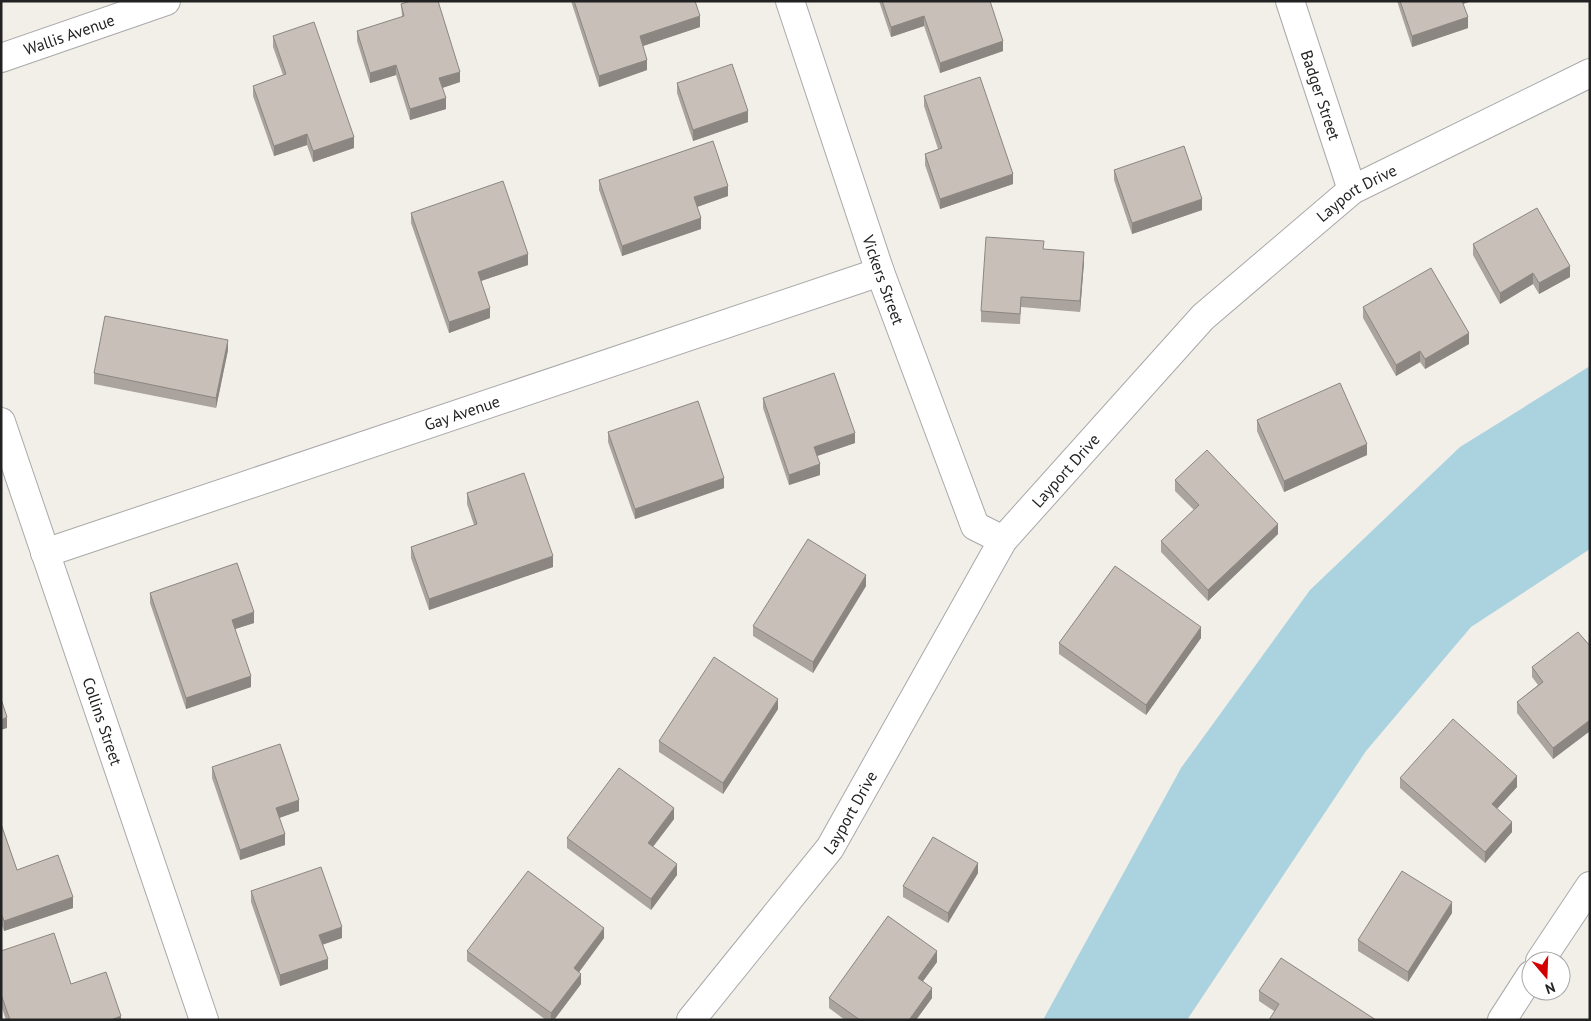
<svg xmlns="http://www.w3.org/2000/svg" width="1591" height="1021" viewBox="0 0 1591 1021" font-family="'PT Sans',sans-serif">
<style>
.water{fill:#aad3df}
.lines{fill:none;stroke-linecap:round;stroke-linejoin:round}
.street-casing{stroke:#a9a9a9;stroke-width:30}
.street{stroke:#fff;stroke-width:28}
.wall{fill:#aba49e}
.shaded-wall{fill:#8b8681}
.building{fill:#c7bfb8;stroke:#8b8681}
.labels{text-anchor:middle;dominant-baseline:central;stroke-width:5;stroke-linejoin:round;paint-order:stroke}
.street-label{font-size:16px;fill:#222;stroke:#fff}
</style>
<rect width="100%" height="100%" fill="#f2efe9"/>
<!-- water -->
<polygon class="water" points="1590,366 1590,549 1471,627 1366,751 1187,1020 1043,1020 1181,768 1310,590 1460,447"/>
<g class="lines">
<defs>
<g id="street">
<path id="s1" d="M790 1 880 272 975 526 1003 540"/>
<path id="s2" d="M1290 1 1352 190"/>
<path id="s3" d="M1 58 166 1"/>
<path id="s4" d="M1 422 204 1020"/>
<path id="s5" d="M45 553 880 272"/>
<polyline points="1540,961 1590,886"/>
<path id="s6" d="M691 1020 830 848 1003 540 1203 317 1352 190 1590 73"/>
<polyline points="1502,1020 1531,975"/>
</g>
</defs>
<!-- street casing -->
<use href="#street" class="street-casing"/>
<!-- street -->
<use href="#street" class="street"/>
</g>
<!-- wall -->
<g class="wall">
<polygon points="571,1 695,1 700,27 643,46 647,70 599,87"/>
<polygon points="879,1 990,1 1003,51 940,73 924,26 891,37"/>
<polygon points="1397,1 1471,1 1463,4 1468,28 1412,47"/>
<polygon points="401,4 460,82 442,88 446,109 410,120 396,75 370,83 357,41 357,31 402,17"/>
<polygon points="273,36 354,148 313,162 307,145 274,156 253,96 253,86 283,75 273,47"/>
<polygon points="677,83 748,122 693,141 677,93"/>
<polygon points="924,96 1013,184 940,209 925,165 925,154 938,149 924,106"/>
<polygon points="1114,170 1202,210 1132,234 1114,180"/>
<polygon points="599,180 728,196 697,207 701,229 622,256 599,190"/>
<polygon points="411,213 528,265 481,281 490,318 449,333 411,223"/>
<polygon points="1473,244 1570,277 1539,294 1533,284 1500,304 1473,255"/>
<polygon points="1044,249 1084,262 1080,312 1021,307 1020,324 981,322 981,311"/>
<polygon points="1363,307 1469,344 1425,369 1420,362 1396,376 1363,318"/>
<polygon points="228,350 216,408 94,384 94,373"/>
<polygon points="763,398 855,443 817,456 820,475 789,485 763,408"/>
<polygon points="1257,420 1367,455 1284,492 1257,431"/>
<polygon points="608,432 724,488 635,519 608,442"/>
<polygon points="1175,480 1278,534 1208,601 1161,552 1161,541 1194,510 1175,491"/>
<polygon points="467,493 553,567 429,610 411,558 411,547 474,525 467,504"/>
<polygon points="866,586 813,673 753,636 753,626"/>
<polygon points="150,593 254,623 235,629 251,687 186,709 150,603"/>
<polygon points="1201,638 1146,715 1059,654 1059,643"/>
<polygon points="1590,646 1590,731 1553,759 1517,713 1517,702 1538,685 1532,677 1532,667"/>
<polygon points="778,709 723,794 659,752 659,741"/>
<polygon points="212,767 299,811 279,818 285,845 240,860 212,778"/>
<polygon points="1400,778 1517,787 1497,809 1512,832 1485,863 1400,788"/>
<polygon points="674,819 653,847 677,875 651,910 567,848 567,838"/>
<polygon points="1,824 17,870 73,908 4,931 1,923"/>
<polygon points="978,873 948,923 903,897 903,886"/>
<polygon points="251,891 342,938 323,944 328,969 280,986 251,902"/>
<polygon points="1452,913 1408,982 1358,951 1358,940"/>
<polygon points="604,938 579,972 581,984 554,1020 546,1020 467,961 467,951"/>
<polygon points="1,951 71,984 121,1020 6,1020 1,1005"/>
<polygon points="937,962 923,981 932,998 916,1020 845,1020 829,1008 829,998"/>
<polygon points="1259,991 1376,1020 1274,1011 1259,1001"/>
</g>
<!-- shaded-wall -->
<g class="shaded-wall">
<polygon points="1460,1 1471,1 1460,5"/>
<polygon points="700,16 700,27 640,47 640,36"/>
<polygon points="924,16 924,26 891,37 891,27"/>
<polygon points="1468,17 1468,28 1412,47 1412,36"/>
<polygon points="1003,41 1003,51 940,73 940,63"/>
<polygon points="647,60 647,70 599,87 599,76"/>
<polygon points="396,65 396,75 370,83 370,73"/>
<polygon points="460,72 460,82 439,89 439,78"/>
<polygon points="446,98 446,109 410,120 410,109"/>
<polygon points="748,111 748,122 693,141 693,130"/>
<polygon points="307,134 307,145 274,156 274,146"/>
<polygon points="354,137 354,148 313,162 313,151"/>
<polygon points="1013,174 1013,184 940,209 940,199"/>
<polygon points="728,186 728,196 694,208 694,197"/>
<polygon points="1202,199 1202,210 1132,234 1132,223"/>
<polygon points="701,218 701,229 622,256 622,246"/>
<polygon points="1084,252 1084,262 1080,312 1080,301"/>
<polygon points="528,254 528,265 478,282 478,272"/>
<polygon points="1570,266 1570,277 1539,294 1539,283"/>
<polygon points="1533,273 1533,284 1500,304 1500,293"/>
<polygon points="490,308 490,318 449,333 449,322"/>
<polygon points="1469,333 1469,344 1425,369 1425,359"/>
<polygon points="228,340 228,350 216,408 216,398"/>
<polygon points="1420,351 1420,362 1396,376 1396,365"/>
<polygon points="855,433 855,443 814,457 814,447"/>
<polygon points="1367,444 1367,455 1284,492 1284,481"/>
<polygon points="820,464 820,475 789,485 789,475"/>
<polygon points="724,478 724,488 635,519 635,509"/>
<polygon points="1278,524 1278,534 1208,601 1208,590"/>
<polygon points="553,556 553,567 429,610 429,599"/>
<polygon points="866,575 866,586 813,673 813,662"/>
<polygon points="254,612 254,623 232,630 232,620"/>
<polygon points="1201,627 1201,638 1146,715 1146,705"/>
<polygon points="251,676 251,687 186,709 186,698"/>
<polygon points="778,699 778,709 723,794 723,783"/>
<polygon points="7,717 7,728 1,730 1,720"/>
<polygon points="1590,720 1590,731 1553,759 1553,748"/>
<polygon points="1517,776 1517,787 1492,814 1492,804"/>
<polygon points="299,800 299,811 276,819 276,808"/>
<polygon points="674,808 674,819 648,853 648,843"/>
<polygon points="1512,822 1512,832 1485,863 1485,852"/>
<polygon points="285,834 285,845 240,860 240,850"/>
<polygon points="978,863 978,873 948,923 948,913"/>
<polygon points="677,864 677,875 651,910 651,899"/>
<polygon points="73,897 73,908 4,931 4,921"/>
<polygon points="1452,902 1452,913 1408,982 1408,972"/>
<polygon points="342,927 342,938 319,946 319,935"/>
<polygon points="604,928 604,938 574,979 574,968"/>
<polygon points="937,951 937,962 918,988 918,978"/>
<polygon points="328,959 328,969 280,986 280,975"/>
<polygon points="581,974 581,984 554,1020 551,1020 551,1013"/>
<polygon points="932,988 932,998 916,1020 909,1020"/>
<polygon points="121,1016 121,1020 111,1020"/>
</g>
<!-- building -->
<g class="building">
<polygon points="411,1 438,1 460,72 439,78 446,98 410,109 396,65 370,73 357,31 404,16 401,4"/>
<polygon points="574,1 695,1 700,16 640,36 647,60 599,76"/>
<polygon points="882,1 990,1 1003,41 940,63 924,16 891,27"/>
<polygon points="1400,1 1462,1 1468,17 1412,36"/>
<polygon points="314,22 354,137 313,151 307,134 274,146 253,86 286,74 273,36"/>
<polygon points="732,64 748,111 693,130 677,83"/>
<polygon points="980,77 1013,174 940,199 925,154 942,148 924,96"/>
<polygon points="713,141 728,186 694,197 701,218 622,246 599,180"/>
<polygon points="1184,146 1202,199 1132,223 1114,170"/>
<polygon points="503,181 528,254 478,272 490,308 449,322 411,213"/>
<polygon points="1537,208 1570,266 1539,283 1533,273 1500,293 1473,244"/>
<polygon points="986,237 1044,241 1043,249 1084,252 1080,301 1021,297 1020,314 981,311"/>
<polygon points="1431,268 1469,333 1425,359 1420,351 1396,365 1363,307"/>
<polygon points="105,316 228,340 216,398 94,373"/>
<polygon points="834,373 855,433 814,447 820,464 789,475 763,398"/>
<polygon points="1340,383 1367,444 1284,481 1257,420"/>
<polygon points="698,401 724,478 635,509 608,432"/>
<polygon points="1207,450 1278,524 1208,590 1161,541 1199,505 1175,480"/>
<polygon points="524,473 553,556 429,599 411,547 477,524 467,493"/>
<polygon points="808,539 866,575 813,662 753,626"/>
<polygon points="237,563 254,612 232,620 251,676 186,698 150,593"/>
<polygon points="1115,566 1201,627 1146,705 1059,643"/>
<polygon points="1578,632 1590,646 1590,720 1553,748 1517,702 1543,682 1532,667"/>
<polygon points="714,657 778,699 723,783 659,741"/>
<polygon points="1,699 7,717 1,720"/>
<polygon points="1453,719 1517,776 1492,804 1512,822 1485,852 1400,778"/>
<polygon points="280,744 299,800 276,808 285,834 240,850 212,767"/>
<polygon points="619,768 674,808 648,843 677,864 651,899 567,838"/>
<polygon points="1,824 17,870 58,855 73,897 4,921 1,913"/>
<polygon points="933,837 978,863 948,913 903,886"/>
<polygon points="321,867 342,927 319,935 328,959 280,975 251,891"/>
<polygon points="528,871 604,928 574,968 581,974 551,1013 467,951"/>
<polygon points="1402,871 1452,902 1408,972 1358,940"/>
<polygon points="888,916 937,951 918,978 932,988 909,1020 860,1020 829,998"/>
<polygon points="54,933 71,984 106,972 121,1016 111,1020 10,1020 1,994 1,951"/>
<polygon points="1281,958 1376,1020 1269,1020 1279,1004 1259,991"/>
</g>
<g class="labels">
<!-- street labels -->
<g class="street-label">
<text stroke="none"><textPath href="#s3" startOffset="72">Wallis Avenue</textPath></text>
<text stroke="none"><textPath href="#s2" startOffset="99">Badger Street</textPath></text>
<text stroke="none"><textPath href="#s6" startOffset="1072">Layport Drive</textPath></text>
<text stroke="none"><textPath href="#s1" startOffset="294">Vickers Street</textPath></text>
<text stroke="none"><textPath href="#s5" startOffset="440">Gay Avenue</textPath></text>
<text stroke="none"><textPath href="#s6" startOffset="668">Layport Drive</textPath></text>
<text stroke="none"><textPath href="#s4" startOffset="316">Collins Street</textPath></text>
<text stroke="none"><textPath href="#s6" startOffset="262">Layport Drive</textPath></text>
</g>
</g>
<!-- border -->
<rect width="1591" height="1021" fill="none" stroke="#222222" stroke-width="5"/>
<!-- north arrow -->
<g transform="translate(1546 976) rotate(161)"><circle r="24" fill="#ffffff" stroke="#a7a7a7"/>
<path d="M0-4L9 19L0 12L-9 19Z" fill="#d40000"/>
<text y="-8" font-size="14" font-weight="bold" text-anchor="middle" fill="#222222">N</text>
</g>
</svg>
